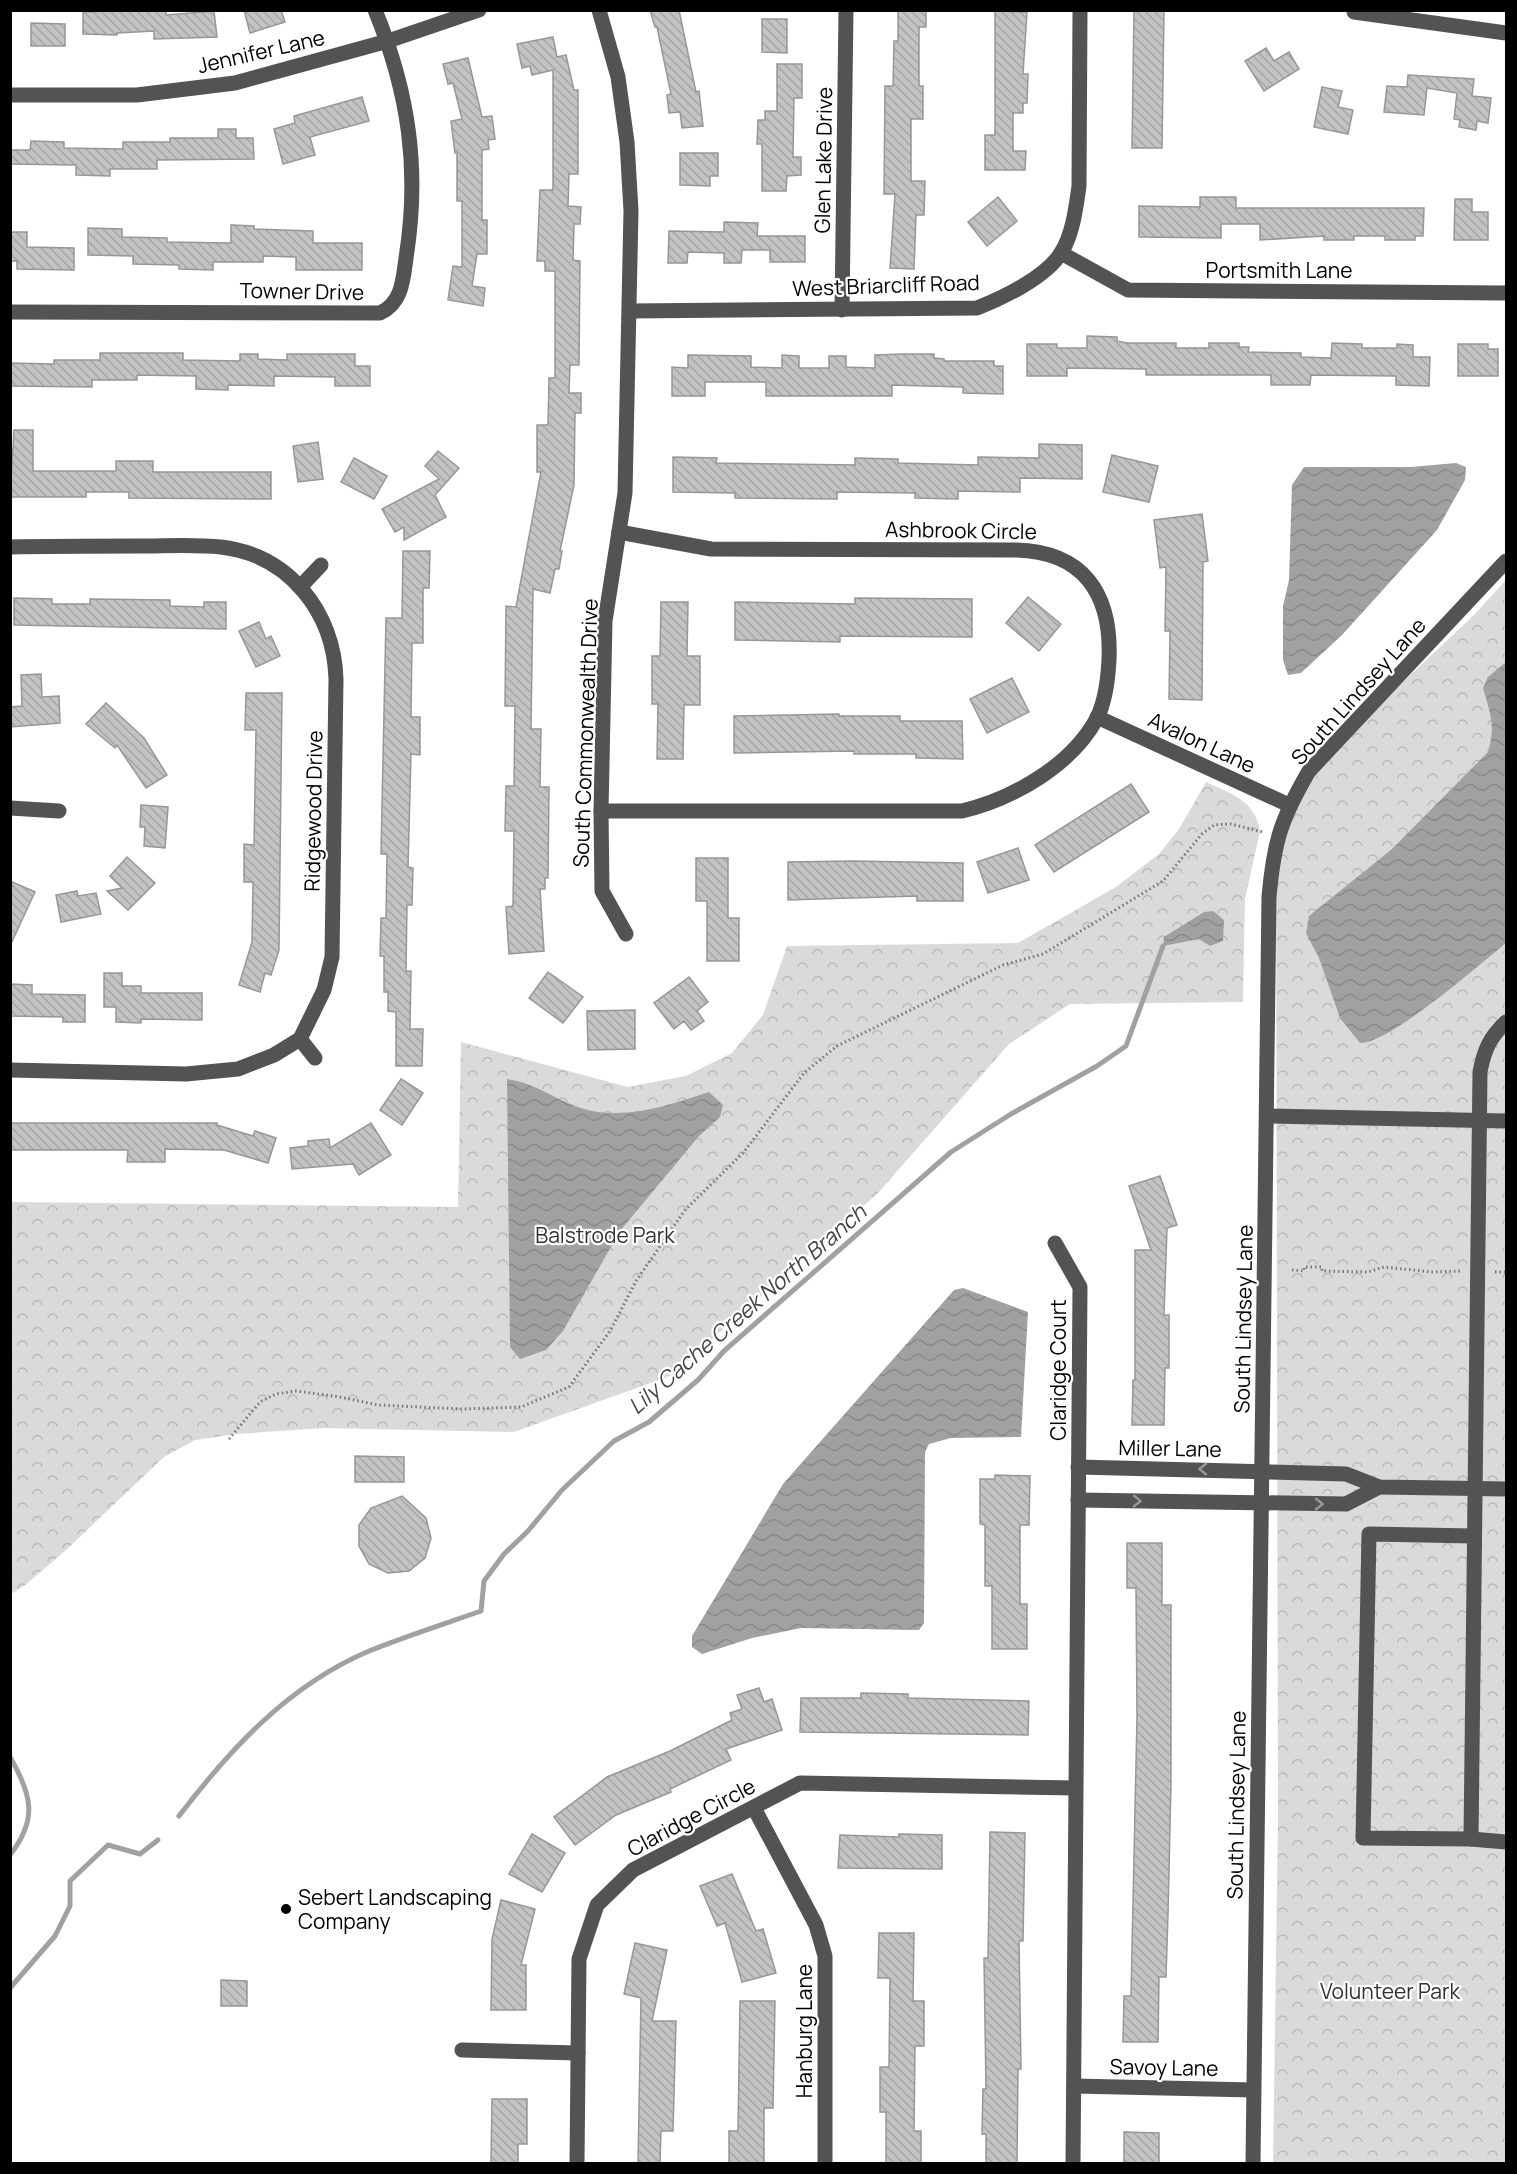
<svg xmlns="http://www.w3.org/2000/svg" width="1517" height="2174" viewBox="0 0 1517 2174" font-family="Manrope,sans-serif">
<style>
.park{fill:url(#park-crowns)}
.water{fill:url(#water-waves)}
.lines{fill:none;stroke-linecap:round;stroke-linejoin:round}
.stream{stroke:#a1a1a1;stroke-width:5}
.building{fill:url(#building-back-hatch);stroke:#979797;stroke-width:1.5}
.path{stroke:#757575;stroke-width:3;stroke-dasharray:1.5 3;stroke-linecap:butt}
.minor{stroke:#535353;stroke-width:15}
.oneway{stroke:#989898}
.poi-dot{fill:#000;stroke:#fff;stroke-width:2}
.labels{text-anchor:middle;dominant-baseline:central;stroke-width:4.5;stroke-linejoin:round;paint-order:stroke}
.street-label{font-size:21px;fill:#000;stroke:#fff}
.park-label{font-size:21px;fill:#313131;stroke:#fff}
.poi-label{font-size:21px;fill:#000;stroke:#fff;text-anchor:start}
.water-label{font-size:22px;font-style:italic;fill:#424242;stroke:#fff}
</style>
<defs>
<pattern id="park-crowns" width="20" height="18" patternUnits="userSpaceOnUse" patternTransform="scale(1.5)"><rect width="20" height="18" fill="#dadada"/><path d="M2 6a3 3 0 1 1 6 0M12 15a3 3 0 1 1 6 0" fill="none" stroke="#b9b9b9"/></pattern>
<pattern id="water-waves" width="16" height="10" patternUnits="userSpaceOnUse" patternTransform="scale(1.5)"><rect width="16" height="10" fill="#a1a1a1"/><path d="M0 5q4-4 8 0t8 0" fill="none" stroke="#898989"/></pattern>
<pattern id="building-back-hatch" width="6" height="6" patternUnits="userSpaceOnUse" patternTransform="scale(1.5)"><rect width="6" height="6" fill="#c3c3c3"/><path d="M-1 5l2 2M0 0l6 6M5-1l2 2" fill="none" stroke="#a6a6a6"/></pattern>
</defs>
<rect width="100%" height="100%" fill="#fff"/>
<!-- park -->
<g class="park">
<polygon points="1506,580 1506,2163 1273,2164 1278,1815 1276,843 1309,771 1475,614"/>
<path d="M1206 782C1231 794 1255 800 1260 831L1245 899 1243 1002 1070 1004 1009 1044 877 1194 670 1376 514 1432 324 1428 236 1434 195 1440 164 1457 65 1551 24 1586 11 1594V1202L458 1207 461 1042 628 1087 686 1076 732 1053 763 1015 787 946 1018 943 1116 887 1159 854 1179 829Z"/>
</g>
<!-- water -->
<g class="water">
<polygon points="1456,463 1466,467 1465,480 1437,530 1342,635 1301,673 1288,675 1283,660 1283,606 1289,580 1292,485 1304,467 1411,467"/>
<path d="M1506 662V943C1479 965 1389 1044 1360 1043L1340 1018 1319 958 1306 933 1309 916 1392 849 1488 752C1496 726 1490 713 1483 688L1488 677Z"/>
<polygon points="1213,911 1224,920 1223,941 1210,946 1199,939 1163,946 1164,937 1204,912"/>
<path d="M507 1079C532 1082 552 1097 575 1106 620 1123 666 1106 709 1092L723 1105 720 1117 699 1136 620 1231 563 1331 546 1350 520 1359 510 1347Z"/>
<polygon points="963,1288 1028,1312 1021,1437 951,1438 929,1444 925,1452 924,1623 919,1630 801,1628 752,1638 702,1654 692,1647 692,1636 783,1484 954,1290"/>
</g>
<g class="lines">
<!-- stream -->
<g class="stream">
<path d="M10 1757C32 1795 38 1819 10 1855"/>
<path d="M179 1816C231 1748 289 1685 369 1651 406 1636 444 1624 481 1611L484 1581 504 1554 528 1531 562 1490 614 1441 649 1422 698 1380 724 1351 951 1152 1011 1114 1097 1066 1126 1046 1163 946"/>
<polyline points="10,1988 55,1936 70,1906 70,1881 108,1845 140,1854 158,1840"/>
</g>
</g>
<!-- building -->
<g class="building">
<polygon points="135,10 166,10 166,15 214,11 217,37 154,39 154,31 117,33 117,35 83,34 83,12"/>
<polygon points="244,10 281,10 285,22 250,33"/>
<polygon points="650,10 679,10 696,92 699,91 703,126 682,128 680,112 669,113 667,95 671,94 657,27 655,27"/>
<polygon points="898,10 926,10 926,27 919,27 919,86 923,86 923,119 911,119 911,181 925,181 924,215 916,215 914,269 890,268 895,194 884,194 885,86 893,86 894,41 898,41"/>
<polygon points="1134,10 1164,10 1162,148 1132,148"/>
<polygon points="995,11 1027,12 1023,74 1028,74 1027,103 1023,103 1023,113 1013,113 1013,151 1026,151 1025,170 985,170 985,135 995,135"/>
<polygon points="762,19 787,19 787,53 762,52"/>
<polygon points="31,23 65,24 65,46 31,46"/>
<polygon points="553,37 557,57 566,55 574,90 578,90 578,174 569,174 568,206 581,207 580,224 574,224 573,260 580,261 579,365 570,365 569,393 581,393 581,413 575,413 574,485 560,551 562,551 559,569 555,569 550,593 533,589 531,729 541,729 540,787 549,787 548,878 545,878 545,889 540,889 544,951 509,954 506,907 513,906 514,831 505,831 506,786 514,786 515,706 505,706 506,606 516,607 541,472 537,472 537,425 548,425 549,378 555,378 555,271 545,271 545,261 537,261 540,190 553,190 553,70 532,75 530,66 522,68 517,44"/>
<polygon points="1266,48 1274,61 1289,52 1299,69 1264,91 1245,61"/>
<polygon points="468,58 482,117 492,116 495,139 488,140 489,149 482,150 482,220 487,220 487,254 477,254 472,286 485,288 483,306 448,300 453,266 462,267 462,201 457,201 457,153 455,153 451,121 462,119 453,83 448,84 443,64"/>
<polygon points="777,64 802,64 802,98 794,98 793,157 801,157 801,175 787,176 786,191 762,191 762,144 757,144 758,120 765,120 765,111 777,111"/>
<polygon points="1408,75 1474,79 1472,96 1491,98 1488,123 1477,121 1476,130 1459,127 1460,120 1454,119 1457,93 1427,88 1424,115 1384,112 1387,86 1407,87"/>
<polygon points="1322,87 1342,91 1338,107 1353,110 1348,134 1314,127"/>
<polygon points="362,97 369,121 310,137 315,155 283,164 274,129 295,123 294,116"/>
<polygon points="218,129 236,129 236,138 253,138 254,159 157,160 157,169 110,169 110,176 76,175 76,165 10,164 10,150 30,150 31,141 64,142 64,148 123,149 123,142 170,142 170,138 218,138"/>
<polygon points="680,153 718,153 718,176 710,176 710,186 680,185"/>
<polygon points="998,197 1017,221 987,246 968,222"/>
<polygon points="1200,197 1236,197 1236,208 1424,208 1423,236 1415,236 1415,240 1385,240 1385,236 1354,236 1354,240 1324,240 1324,236 1260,240 1260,224 1221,224 1221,238 1139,237 1139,206 1200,207"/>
<polygon points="1455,199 1472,199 1472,212 1488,212 1488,240 1454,240"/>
<polygon points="724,222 758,223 757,236 805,236 805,262 770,262 770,250 742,250 741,263 724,263 724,253 688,252 687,263 668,263 669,231 724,232"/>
<polygon points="231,225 254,226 254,229 313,231 313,243 362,243 362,270 296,270 296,257 263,256 263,262 213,262 213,270 179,269 179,265 133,264 133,256 88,255 88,228 122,229 122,237 167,238 167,242 231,243"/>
<polygon points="10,232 27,232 27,247 74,248 74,270 17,269 17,261 10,261"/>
<polygon points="1087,336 1117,337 1117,341 1127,343 1176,343 1176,348 1209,348 1209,343 1239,343 1239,347 1249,347 1248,352 1301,353 1301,357 1331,358 1332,343 1362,344 1362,348 1397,348 1397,344 1413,345 1413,357 1430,357 1429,386 1396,385 1396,376 1311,375 1310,385 1271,385 1271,375 1146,375 1146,369 1067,368 1067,376 1027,376 1027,344 1057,344 1057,348 1087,348"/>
<polygon points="1458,344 1488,344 1488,349 1498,349 1498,376 1458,376"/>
<polygon points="100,353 183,353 183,360 240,361 240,354 258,354 258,359 287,360 287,354 355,354 355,366 370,366 370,386 335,386 335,377 274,376 274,386 228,385 228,390 196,389 196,376 137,375 137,380 92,380 92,387 10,386 10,363 54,364 54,360 100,360"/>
<polygon points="904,354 934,354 934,358 944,359 944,361 994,361 994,366 1003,366 1003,394 963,393 963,387 892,385 892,396 766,396 766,382 705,382 705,396 672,396 672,367 688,368 688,355 751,356 751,367 782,368 782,355 799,356 799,368 829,368 829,356 846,356 846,367 875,368 875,355"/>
<polygon points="14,430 33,430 33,471 116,471 116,461 153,461 153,472 271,472 271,499 129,498 129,492 86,492 86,497 10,497"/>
<polygon points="318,442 323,479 298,482 293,446"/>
<polygon points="1039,444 1082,445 1082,479 1020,478 1020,492 958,491 958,499 915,498 915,493 837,492 837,499 735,498 735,493 673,492 673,457 717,458 716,463 855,465 855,458 898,459 898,463 978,465 978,457 1039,458"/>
<polygon points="438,451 459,468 435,495 446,517 404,540 404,527 395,532 382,509 439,479 425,466"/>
<polygon points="1112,455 1158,466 1149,502 1103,492"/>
<polygon points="354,458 387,476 374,499 341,482"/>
<polygon points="1202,514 1208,561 1203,562 1202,700 1169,699 1170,631 1165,631 1166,567 1160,568 1154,520"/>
<polygon points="403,551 430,551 429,588 423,588 423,643 412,643 411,717 420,717 420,755 411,754 408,867 413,868 412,905 407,905 406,971 411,971 410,1029 423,1029 422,1066 396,1066 396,1012 388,1011 388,992 384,992 384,956 380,956 381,918 386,918 387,854 381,854 386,618 402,618"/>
<polygon points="1028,597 1061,624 1039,651 1006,623"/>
<polygon points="14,598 52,599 52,604 90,604 90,599 170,600 170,606 204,607 204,602 226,602 226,629 14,625"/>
<polygon points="855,598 972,599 972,637 840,636 840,642 735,640 735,602 855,604"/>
<polygon points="661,602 688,602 687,656 700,656 700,705 684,705 683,759 657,759 658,704 652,704 652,656 660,656"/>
<polygon points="259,622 266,639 271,636 280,656 256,667 239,631"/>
<polygon points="41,674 42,697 59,696 60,723 10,727 10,707 22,706 21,675"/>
<polygon points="1012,678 1029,712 987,733 970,699"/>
<polygon points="246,693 282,693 279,950 271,975 265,973 260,992 239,985 252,942 253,882 244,882 244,844 254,845 256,730 245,730"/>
<polygon points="106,703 144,738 167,775 146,788 117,745 115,748 86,724"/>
<polygon points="839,714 839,716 900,716 900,721 962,721 963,759 916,758 916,754 854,754 854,751 734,753 734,716"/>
<polygon points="1131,784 1149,812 1054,872 1035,845"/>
<polygon points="141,805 168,807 165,848 144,846 145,827 140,827"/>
<polygon points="1018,848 1029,880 988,893 977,862"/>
<polygon points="127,857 155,883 128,910 107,891 122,888 110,876"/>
<polygon points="696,858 728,858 728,918 739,918 739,961 707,961 707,901 696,901"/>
<polygon points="854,861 963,863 963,901 917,901 917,896 788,900 788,862"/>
<polygon points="10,881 35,892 10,946"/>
<polygon points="77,891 78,896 96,893 101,914 61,922 56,895"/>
<polygon points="548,972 583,997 563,1023 529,998"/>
<polygon points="104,973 122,973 122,986 141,986 141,993 202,993 202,1020 141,1019 141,1023 116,1022 116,1007 104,1007"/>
<polygon points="689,977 708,1002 697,1011 704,1021 691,1030 684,1021 674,1029 654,1003"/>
<polygon points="10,984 32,985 32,994 85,995 85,1022 63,1022 63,1017 10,1016"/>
<polygon points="635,1010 635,1049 588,1050 587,1011"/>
<polygon points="401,1079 423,1093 402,1125 380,1110"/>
<polygon points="10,1123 217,1123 217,1125 253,1136 255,1131 276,1138 268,1163 224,1150 165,1149 165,1162 127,1162 128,1150 10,1150"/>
<polygon points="371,1123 391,1155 359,1175 353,1164 292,1169 290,1148 308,1146 308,1141 329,1139 330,1148"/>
<polygon points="1160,1176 1177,1225 1167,1228 1164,1315 1169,1315 1169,1368 1165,1368 1164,1425 1132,1425 1133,1380 1135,1380 1135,1250 1151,1250 1129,1186"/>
<polygon points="355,1456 404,1457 404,1482 355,1482"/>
<polygon points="995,1475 1030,1476 1029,1525 1020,1525 1020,1604 1027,1604 1027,1649 992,1649 992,1586 985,1586 985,1525 980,1524 980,1479 995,1479"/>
<polygon points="402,1496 426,1518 431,1538 425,1558 409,1571 388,1573 369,1564 359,1546 359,1525 371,1508"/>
<polygon points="1127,1543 1162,1543 1162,1605 1171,1605 1171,1783 1168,1914 1166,1977 1159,1977 1158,2042 1123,2042 1124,1996 1131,1996 1137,1717 1136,1588 1127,1588"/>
<polygon points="759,1688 764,1702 772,1699 782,1730 726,1749 731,1760 670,1789 671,1792 616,1815 575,1845 554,1817 607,1777 670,1751 732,1720 730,1713 742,1709 737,1695"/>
<polygon points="861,1693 908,1694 908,1698 1029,1701 1028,1735 800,1732 801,1698 861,1698"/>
<polygon points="990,1832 1025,1833 1023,1941 1019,1941 1021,2069 1018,2069 1017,2163 986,2163 986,2134 982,2134 983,2089 986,2089 984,1958 988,1958"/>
<polygon points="532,1834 565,1853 542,1892 509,1874"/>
<polygon points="899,1834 942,1835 942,1869 838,1868 840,1835 899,1837"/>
<polygon points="732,1874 756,1931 763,1929 776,1973 742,1982 725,1923 717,1926 700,1886"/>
<polygon points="501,1900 535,1909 521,1965 526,1965 526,2010 491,2010 492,1939"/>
<polygon points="879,1933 914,1933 913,2001 924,2001 924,2046 915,2046 914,2131 921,2131 921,2163 886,2163 886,2112 880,2112 880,2067 889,2067 890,1978 878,1978"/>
<polygon points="635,1943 667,1950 652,2021 676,2021 673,2131 661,2131 660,2163 638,2163 641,1998 624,1994"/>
<polygon points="221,1980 247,1981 247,2006 221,2006"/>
<polygon points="740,2001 775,2001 773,2108 764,2108 764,2163 729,2163 729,2131 738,2131"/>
<polygon points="492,2099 527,2099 527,2144 518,2144 518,2163 491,2163"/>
<polygon points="1124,2132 1159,2133 1159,2163 1124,2163"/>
</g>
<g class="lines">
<!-- path -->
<g class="path">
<polyline points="1292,1270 1304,1271 1304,1267 1322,1267 1322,1271 1368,1272 1384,1267 1432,1272 1461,1271"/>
<polyline points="1495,1272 1506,1272"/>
<polyline points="229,1439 260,1402 276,1394 296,1391 340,1397 378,1405 462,1409 521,1407 569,1387 610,1331 636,1281 685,1210 743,1153 804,1073 837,1046 1003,965 1043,954 1163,881 1202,834 1214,825 1231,824 1263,832"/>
</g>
<!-- minor -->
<g class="minor">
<polyline points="599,10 618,77 627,142 631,211 625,493 605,621 601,811 602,891 626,934"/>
<polyline points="1354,12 1506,33"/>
<polyline points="10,95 137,95 235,83 388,41 479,10"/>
<polyline points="1061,253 1128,290 1506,293"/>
<polyline points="842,310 846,10"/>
<path d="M630 311 977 308C1003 298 1046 277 1061 253 1073 234 1076 207 1079 186L1080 10"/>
<path d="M10 312 380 313C402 303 403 280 406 258 420 170 409 93 375 10"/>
<path d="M10 547C53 546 96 546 139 546 166 546 194 544 221 547 289 555 334 612 336 679L332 957 324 990 300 1039 274 1055 238 1069 186 1074 10 1070"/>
<polyline points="301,586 321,565"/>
<polyline points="1097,717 1289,805"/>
<polyline points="10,808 59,811"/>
<path d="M601 811H962C1013 799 1072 765 1097 718 1106 700 1108 679 1109 660 1112 593 1083 551 1014 550L711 549 619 532"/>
<polyline points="300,1039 315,1058"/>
<polyline points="1267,1116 1506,1121"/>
<polyline points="1055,1243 1080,1287 1073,2164"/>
<polyline points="1078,1467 1346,1474 1379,1487 1506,1489"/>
<polyline points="1078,1500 1346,1504 1379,1487"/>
<path d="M1474 1536 1369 1534 1363 1838 1471 1839 1480 1072C1484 1050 1490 1037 1506 1022"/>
<polyline points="754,1808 816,1925 825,1956 825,2164"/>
<polyline points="1471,1839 1506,1842"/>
<polyline points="462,2050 578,2053"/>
<polyline points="1074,2086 1253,2090"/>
<polyline points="577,2164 579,1959 597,1905 633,1870 800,1783 1075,1788"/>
<path d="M1253 2164 1269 897C1274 841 1281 819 1309 771L1506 561"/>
</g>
</g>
<!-- one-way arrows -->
<defs><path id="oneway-chevron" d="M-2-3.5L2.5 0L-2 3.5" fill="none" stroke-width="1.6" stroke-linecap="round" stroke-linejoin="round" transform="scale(1.5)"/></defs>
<g class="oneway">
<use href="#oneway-chevron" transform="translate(1203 1469) rotate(-179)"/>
<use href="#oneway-chevron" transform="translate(1137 1501) rotate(1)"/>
<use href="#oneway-chevron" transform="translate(1319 1504)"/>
</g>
<!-- markers -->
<circle class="poi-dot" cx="286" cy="1909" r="6"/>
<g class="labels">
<!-- street labels -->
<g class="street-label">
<text transform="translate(261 51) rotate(-13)">Jennifer Lane</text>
<text transform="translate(823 160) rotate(-89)">Glen Lake Drive</text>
<text x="1279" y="270">Portsmith Lane</text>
<text transform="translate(886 285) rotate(-2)">West Briarcliff Road</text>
<text transform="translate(302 291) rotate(1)">Towner Drive</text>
<text transform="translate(961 530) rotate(1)">Ashbrook Circle</text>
<text transform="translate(1358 691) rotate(-48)">South Lindsey Lane</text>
<text transform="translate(585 733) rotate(-88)">South Commonwealth Drive</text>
<text transform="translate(1202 742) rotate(25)">Avalon Lane</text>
<text transform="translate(313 811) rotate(-89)">Ridgewood Drive</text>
<text transform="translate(1243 1319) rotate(-89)">South Lindsey Lane</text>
<text transform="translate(1058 1370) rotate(-90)">Claridge Court</text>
<text transform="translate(1170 1448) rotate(1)">Miller Lane</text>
<text transform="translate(1236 1805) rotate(-89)">South Lindsey Lane</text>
<text transform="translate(691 1817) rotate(-28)">Claridge Circle</text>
<text transform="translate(804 2031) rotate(-90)">Hanburg Lane</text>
<text transform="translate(1164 2067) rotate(1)">Savoy Lane</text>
</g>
<!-- park labels -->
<g class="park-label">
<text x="605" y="1235">Balstrode Park</text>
<text x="1390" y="1991">Volunteer Park</text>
</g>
<!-- poi labels -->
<g class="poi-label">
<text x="298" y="1897">Sebert Landscaping<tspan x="298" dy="24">Company</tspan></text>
</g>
<!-- water labels -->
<g class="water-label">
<text transform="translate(747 1309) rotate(-41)">Lily Cache Creek North Branch</text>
</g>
</g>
<!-- border -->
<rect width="1517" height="2174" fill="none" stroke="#000000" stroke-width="24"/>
</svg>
